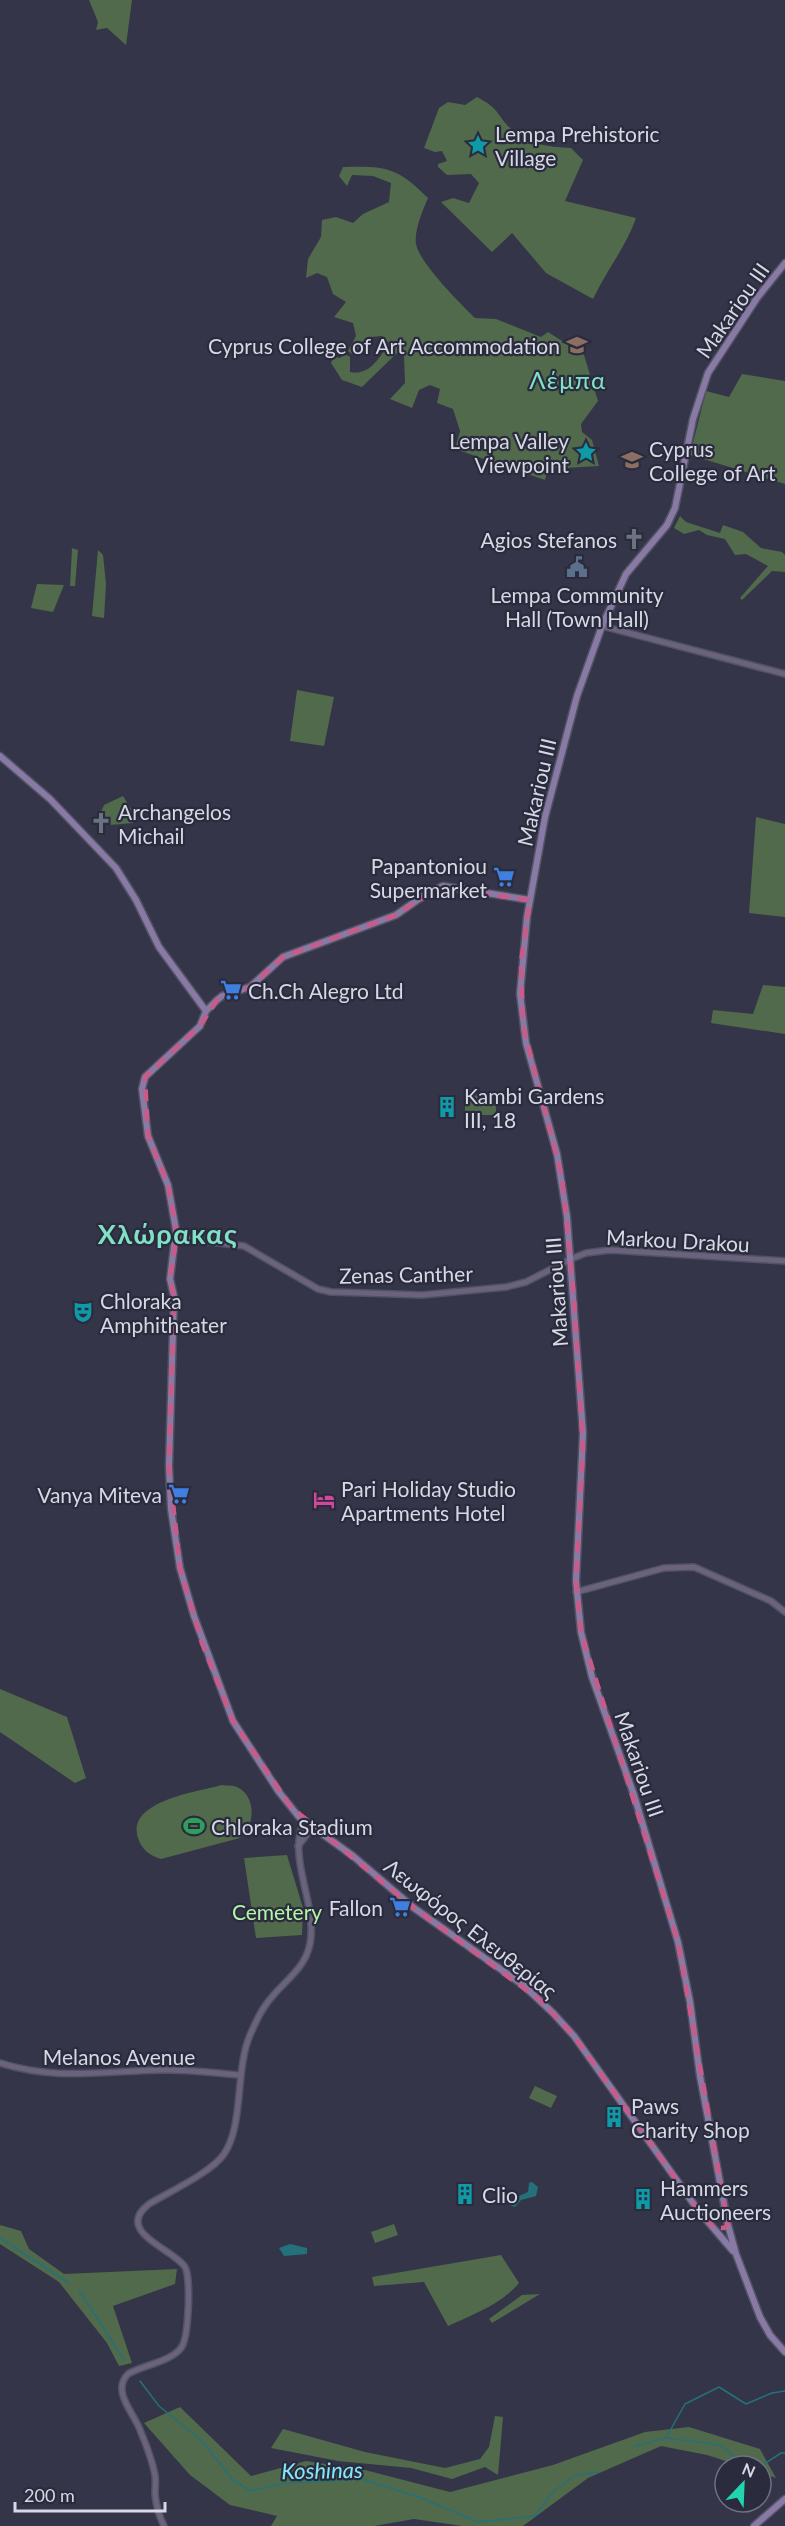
<svg xmlns="http://www.w3.org/2000/svg" width="785" height="2526" viewBox="0 0 785 2526" font-family="Lato,sans-serif">
<style>
.green{fill:#506a4b}
.water{fill:#24717b}
.lines{fill:none;stroke-linecap:round;stroke-linejoin:round}
.stream{stroke:#24717b;stroke-width:1.5}
.tertiary-casing{stroke:#515264;stroke-width:8}
.secondary-casing{stroke:#515264;stroke-width:9}
.tertiary{stroke:#6b637d;stroke-width:5}
.secondary{stroke:#887aa4;stroke-width:6}
.marked{fill:none;stroke:#c95b8b;stroke-width:4.5;stroke-dasharray:12 8;stroke-linejoin:round}
.labels{text-anchor:middle;dominant-baseline:central;stroke-width:4.5;stroke-linejoin:round;paint-order:stroke}
.poi-label{font-size:21px;fill:#d7d8e5;stroke:#2a2b3d;text-anchor:start}
.street-label{font-size:21px;fill:#d7d8e5;stroke:#2a2b3d}
.park-label{font-size:21px;fill:#b4f5a7;stroke:#2a2b3d}
.water-label{font-size:22px;font-style:italic;fill:#82e9f8;stroke:#2a2b3d}
.quarter-label{font-size:24px;letter-spacing:1.5px;fill:#80e1c6;stroke:#2a2b3d}
.district-label{font-size:27px;font-weight:bold;letter-spacing:1.5px;fill:#80e1c6;stroke:#2a2b3d}
</style>
<rect width="100%" height="100%" fill="#343548"/>
<!-- green -->
<g class="green">
<polygon points="89,0 132,0 126,45 107,28 96,30 98,22"/>
<path d="M477 97C497 108 494 109 507 125 525 144 546 147 571 148L583 160 565 201 636 218C626 247 606 271 593 299L546 273 512 233 492 252 441 202 453 198 469 203 479 183 471 174 447 175 438 167V164L447 161 442 151 435 152 424 148 439 108 448 102 465 105Z"/>
<path d="M343 167C386 166 397 167 428 198 423 210 414 230 416 244 420 264 460 303 475 318L496 319 541 337 548 332 584 355 598 401 581 424 582 432 592 440 599 466 548 469 545 480 455 449 460 431 453 409 437 403 440 389 430 385 419 390 412 408 390 399 405 383 404 356 398 352 362 387 342 380 331 363 334 357 340 358 345 354 350 357V372C370 376 379 358 389 343L382 336 370 337 352 354 348 351 356 336 353 323 334 317 346 302 333 294 327 277 317 273 306 278 308 259 321 237 322 220 336 217 353 223 363 214 389 202 391 183 373 176 352 175 347 186 339 176Z"/>
<polygon points="742,374 785,381 785,484 690,455 706,391 729,397"/>
<polygon points="680,516 686,522 720,533 723,525 743,532 761,548 782,552 785,555 785,572 772,571 742,600 740,598 768,566 746,554 735,555 725,539 707,535 699,530 684,534 674,528"/>
<polygon points="72,548 78,550 75,586 70,586"/>
<polygon points="98,550 103,555 106,584 104,618 92,616"/>
<polygon points="37,584 64,585 53,612 31,608"/>
<polygon points="297,690 334,697 324,746 290,741"/>
<polygon points="123,796 131,809 133,823 110,825 99,817 104,805"/>
<polygon points="756,817 785,824 785,917 749,913"/>
<polygon points="763,985 785,987 785,1034 711,1023 713,1010 753,1014"/>
<polygon points="465,1095 496,1096 496,1115 481,1115 479,1111 469,1111 465,1115"/>
<polygon points="0,1689 67,1717 86,1778 75,1783 0,1732"/>
<path d="M222 1785C226 1786 233 1785 237 1787 257 1796 255 1827 240 1838L161 1859C149 1855 142 1850 138 1838 126 1801 197 1792 222 1785Z"/>
<polygon points="287,1855 303,1908 302,1935 256,1938 244,1858"/>
<polygon points="535,2086 557,2096 551,2108 529,2098"/>
<polygon points="394,2224 398,2235 375,2243 371,2232"/>
<polygon points="0,2225 21,2231 29,2249 64,2274 177,2269 175,2284 113,2306 132,2363 119,2366 107,2343 59,2282 0,2244"/>
<path d="M501 2255 519 2283C502 2304 472 2315 448 2326L424 2282 374 2286 372 2277Z"/>
<polygon points="540,2294 492,2323 489,2319 522,2295"/>
<polygon points="180,2407 251,2476 306,2461 365,2470 450,2492 553,2465 645,2432 689,2427 760,2449 776,2478 761,2473 761,2466 741,2466 707,2455 661,2446 588,2478 523,2526 462,2526 414,2519 374,2526 271,2526 277,2516 230,2505 190,2475 144,2423"/>
<polygon points="495,2416 503,2417 498,2475 485,2467 452,2479 411,2468 338,2461 271,2448 283,2429 365,2452 445,2468 480,2459 489,2447"/>
</g>
<!-- water -->
<g class="water">
<polygon points="532,2182 538,2187 536,2196 521,2200 515,2207 509,2205 510,2200 528,2192 529,2183"/>
<polygon points="290,2244 307,2248 307,2254 284,2256 279,2248"/>
</g>
<g class="lines">
<!-- stream -->
<g class="stream">
<polyline points="0,2238 69,2283"/>
<polyline points="79,2290 124,2360"/>
<polyline points="140,2381 159,2406 203,2442 233,2480 250,2491 285,2483 362,2479 424,2499 478,2522 535,2516 553,2492 574,2476 599,2472"/>
<polyline points="666,2438 685,2404 719,2387 746,2404 772,2393 785,2391"/>
<polyline points="635,2446 666,2438 720,2445 747,2466"/>
<polyline points="761,2466 781,2453 785,2453"/>
</g>
<defs>
<g id="tertiary">
<polyline points="602,626 785,674"/>
<polyline points="177,1238 244,1246 318,1289 331,1292 365,1293 422,1295 506,1287 526,1282 571,1259 586,1253 610,1250 785,1261"/>
<polyline points="576,1592 664,1568 694,1567 771,1601 785,1612"/>
<polyline points="298,1846 308,1833 315,1829"/>
<path d="M0 2063C57 2081 104 2071 161 2070 187 2069 214 2073 240 2075"/>
<path d="M164 2526C159 2516 156 2505 155 2494 155 2487 156 2481 155 2475 152 2460 146 2444 140 2430 134 2413 111 2391 128 2374 143 2365 170 2362 181 2348 189 2338 191 2277 185 2267 174 2249 113 2232 149 2204 169 2192 212 2172 224 2154 244 2125 235 2070 250 2035 254 2026 259 2014 265 2006 281 1981 309 1970 311 1936 314 1897 288 1858 304 1820"/>
</g>
<g id="secondary">
<polyline points="785,263 757,298 708,373 693,419 675,508 667,525 626,574 602,626 577,696 545,817 527,917 520,994 526,1043 557,1154 567,1217 583,1433 576,1581 581,1632 592,1677 634,1795 678,1942 690,2002 700,2076 728,2225 736,2254 760,2317 770,2335 785,2352"/>
<polyline points="0,756 50,799 116,868 136,900 159,947 206,1011"/>
<polyline points="530,900 443,886 426,894 396,915 283,957 250,987 222,996 217,1000 206,1011 200,1026 145,1077 142,1089 148,1136 168,1185 176,1230 170,1279 174,1296 169,1466 171,1509 180,1568 194,1616 233,1721 279,1792 299,1817 353,1856 414,1908 523,1985 553,2013 574,2036 698,2210 733,2251"/>
<polyline points="754,2526 785,2499"/>
</g>
</defs>
<!-- tertiary casing -->
<use href="#tertiary" class="tertiary-casing"/>
<!-- secondary casing -->
<use href="#secondary" class="secondary-casing"/>
<!-- tertiary -->
<use href="#tertiary" class="tertiary"/>
<!-- secondary -->
<use href="#secondary" class="secondary"/>
</g>
<!-- marked area -->
<path class="marked" d="M438 888 530 900 521 962 523 1026 562 1177 574 1297 583 1450 576 1581 581 1632 678 1942 724 2202 728 2225 724 2228 713 2227 698 2210 574 2036 540 2000 414 1908 291 1807 233 1721 202 1643 180 1568 169 1466 174 1296 170 1279 177 1234 168 1185 148 1136 145 1077 200 1026 217 1000 250 987 283 957 396 915Z"/>
<!-- icons -->
<defs>
<symbol id="sight-bare" viewBox="-9 -9 18 18"><path d="M0-6L1.8-2.2L6-1.7L2.9 1.2L3.7 5.4L0 3.3L-3.7 5.4L-2.9 1.2L-6-1.7L-1.8-2.2Z" fill="#0f9aa8" stroke="#2a2b3d" stroke-width="2.5" paint-order="stroke"/></symbol>
<symbol id="university-bare" viewBox="-9 -9 18 18"><path d="M0-5L7-2L0 1L-7-2ZM-4 1L0 2.5L4 1V4Q0 6-4 4Z" fill="#8d6e63" stroke="#2a2b3d" stroke-width="2.5" paint-order="stroke"/></symbol>
<symbol id="church-bare" viewBox="-9 -9 18 18"><path d="M-1.2-6h2.4v3.5h3.3v2.4h-3.3V6h-2.4V-.1h-3.3v-2.4h3.3Z" fill="#6b7280" stroke="#2a2b3d" stroke-width="2.5" paint-order="stroke"/></symbol>
<symbol id="civic-bare" viewBox="-9 -9 18 18"><path d="M-.6-6.5H3V-4.5H.6V-3L4-1V1h2V6H-6V1h2V-1L-.6-3ZM-1.2 2.5V6h2.4V2.5Z" fill="#5c6f8a" stroke="#2a2b3d" stroke-width="2.5" paint-order="stroke"/></symbol>
<symbol id="supermarket-bare" viewBox="-9 -9 18 18"><path d="M-6-5.5h2.5l.6 2H6L4.5 2H-2.5L-4.4-4H-6ZM-1.5 3.2a1.3 1.3 0 1 0 .1 0ZM3 3.2a1.3 1.3 0 1 0 .1 0Z" fill="#3f7fe0" stroke="#2a2b3d" stroke-width="2.5" paint-order="stroke"/></symbol>
<symbol id="building-bare" viewBox="-9 -9 18 18"><path d="M-4-6H4V6H1V3H-1V6H-4ZM-2.5-4.3h1.7v1.8h-1.7ZM.8-4.3h1.7v1.8H.8ZM-2.5-1h1.7V.8h-1.7ZM.8-1h1.7V.8H.8Z" fill="#0f9aa8" stroke="#2a2b3d" stroke-width="2.5" paint-order="stroke"/></symbol>
<symbol id="theatre-bare" viewBox="-9 -9 18 18"><path d="M-5-5.5Q0-4 5-5.5V0Q5 5 0 6Q-5 5-5 0ZM-3.3-2.5H-1v1.5H-3.3ZM1-2.5H3.3v1.5H1ZM-2.8 1Q0 5.5 2.8 1Z" fill="#0f9aa8" stroke="#2a2b3d" stroke-width="2.5" paint-order="stroke"/></symbol>
<symbol id="hotel-bare" viewBox="-9 -9 18 18"><path d="M-6-4.5h1.5V1H6V5H4.5V3h-9V5H-6ZM-4 0a1.8 1.8 0 1 1 3.6 0ZM.5 0V-2.5h3Q6-2.5 6 0Z" fill="#d1479c" stroke="#2a2b3d" stroke-width="2.5" paint-order="stroke"/></symbol>
<symbol id="stadium-bare" viewBox="-9 -9 18 18"><path d="M0-5a6.5 5 0 1 0 0 10a6.5 5 0 1 0 0-10ZM-3.5-1.8h7v3.6h-7Z" fill="#2e9e5b" stroke="#2a2b3d" stroke-width="2.5" paint-order="stroke"/></symbol>
</defs>
<g fill-rule="evenodd">
<use href="#sight-bare" x="463" y="130" width="30" height="30"/>
<use href="#university-bare" x="562" y="330" width="30" height="30"/>
<use href="#sight-bare" x="571" y="437" width="30" height="30"/>
<use href="#university-bare" x="617" y="445" width="30" height="30"/>
<use href="#church-bare" x="619" y="524" width="30" height="30"/>
<use href="#civic-bare" x="562" y="552" width="30" height="30"/>
<use href="#church-bare" x="86" y="808" width="30" height="30"/>
<use href="#supermarket-bare" x="489" y="862" width="30" height="30"/>
<use href="#supermarket-bare" x="216" y="975" width="30" height="30"/>
<use href="#building-bare" x="432" y="1092" width="30" height="30"/>
<use href="#theatre-bare" x="68" y="1297" width="30" height="30"/>
<use href="#supermarket-bare" x="164" y="1479" width="30" height="30"/>
<use href="#hotel-bare" x="309" y="1485" width="30" height="30"/>
<use href="#stadium-bare" x="179" y="1811" width="30" height="30"/>
<use href="#supermarket-bare" x="385" y="1892" width="30" height="30"/>
<use href="#building-bare" x="599" y="2102" width="30" height="30"/>
<use href="#building-bare" x="450" y="2179" width="30" height="30"/>
<use href="#building-bare" x="628" y="2184" width="30" height="30"/>
</g>
<g class="labels">
<!-- poi labels -->
<g class="poi-label">
<text x="495" y="133">Lempa Prehistoric<tspan x="495" dy="24">Village</tspan></text>
<text x="560" y="345" text-anchor="end">Cyprus College of Art Accommodation</text>
<text x="569" y="440" text-anchor="end">Lempa Valley<tspan x="569" dy="24">Viewpoint</tspan></text>
<text x="649" y="448">Cyprus<tspan x="649" dy="24">College of Art</tspan></text>
<text x="617" y="539" text-anchor="end">Agios Stefanos</text>
<text x="577" y="594" text-anchor="middle">Lempa Community<tspan x="577" dy="24">Hall (Town Hall)</tspan></text>
<text x="118" y="811">Archangelos<tspan x="118" dy="24">Michail</tspan></text>
<text x="487" y="865" text-anchor="end">Papantoniou<tspan x="487" dy="24">Supermarket</tspan></text>
<text x="248" y="990">Ch.Ch Alegro Ltd</text>
<text x="464" y="1095">Kambi Gardens<tspan x="464" dy="24">III, 18</tspan></text>
<text x="100" y="1300">Chloraka<tspan x="100" dy="24">Amphitheater</tspan></text>
<text x="341" y="1488">Pari Holiday Studio<tspan x="341" dy="24">Apartments Hotel</tspan></text>
<text x="162" y="1494" text-anchor="end">Vanya Miteva</text>
<text x="211" y="1826">Chloraka Stadium</text>
<text x="383" y="1907" text-anchor="end">Fallon</text>
<text x="631" y="2105">Paws<tspan x="631" dy="24">Charity Shop</tspan></text>
<text x="660" y="2187">Hammers<tspan x="660" dy="24">Auctioneers</tspan></text>
<text x="482" y="2194">Clio</text>
</g>
<!-- street labels -->
<g class="street-label">
<text transform="translate(732 310) rotate(-55)">Makariou III</text>
<text transform="translate(536 792) rotate(-77)">Makariou III</text>
<text transform="translate(678 1240) rotate(3)">Markou Drakou</text>
<text transform="translate(406 1274) rotate(-1)">Zenas Canther</text>
<text transform="translate(556 1292) rotate(-94)">Makariou III</text>
<text transform="translate(640 1764) rotate(71)">Makariou III</text>
<text transform="translate(471 1928) rotate(38)">Λεωφόρος Ελευθερίας</text>
<text x="119" y="2056">Melanos Avenue</text>
</g>
<!-- park labels -->
<g class="park-label">
<text x="277" y="1911">Cemetery</text>
</g>
<!-- water labels -->
<g class="water-label">
<text transform="translate(322 2470) rotate(-1)">Koshinas</text>
</g>
<!-- quarter labels -->
<g class="quarter-label">
<text x="568" y="379">Λέμπα</text>
</g>
<!-- district labels -->
<g class="district-label">
<text x="168" y="1233">Χλώρακας</text>
</g>
</g>
<!-- north arrow -->
<g transform="translate(743 2484) rotate(23)"><circle r="28" fill="#2a2b3d" stroke="#6f7080" stroke-width="1.5"/>
<path d="M0-4.5L10 22L0 15L-10 22Z" fill="#20d5b0"/>
<text y="-9" font-size="16" font-weight="bold" text-anchor="middle" fill="#d7d8e5">N</text>
</g>
<!-- scale -->
<path d="M15 2502v9h150v-9" fill="none" stroke="#d7d8e5" stroke-width="3"/>
<text x="24" y="2502" font-size="18" fill="#d7d8e5" stroke="#2a2b3d" stroke-width="4.5" paint-order="stroke">200 m</text>
</svg>
